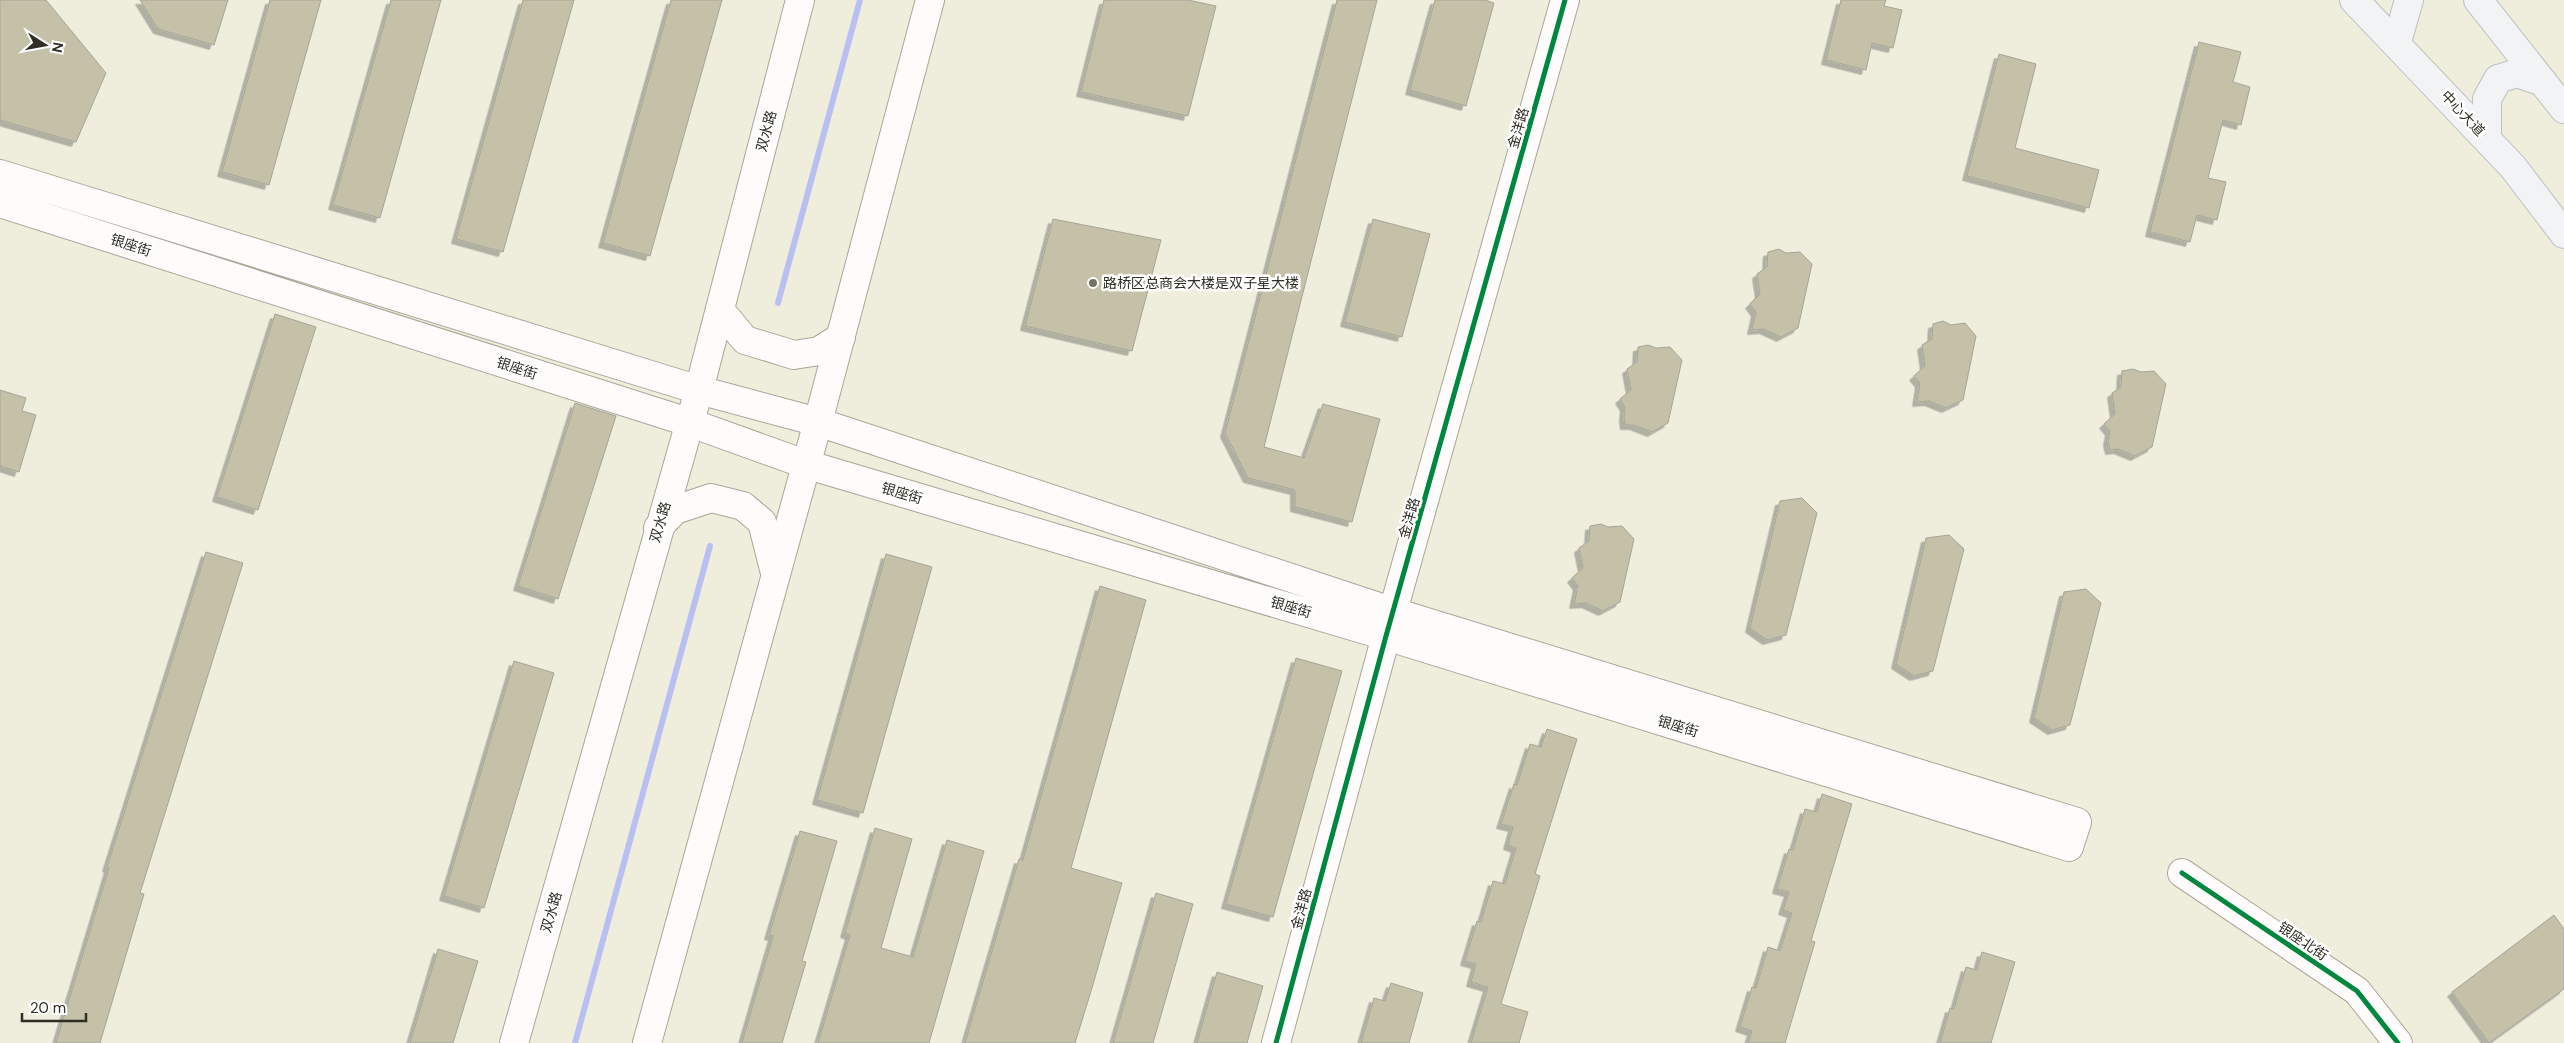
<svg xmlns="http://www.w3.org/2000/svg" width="2564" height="1043" viewBox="0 0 2564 1043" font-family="'DM Sans','Noto Sans SC',sans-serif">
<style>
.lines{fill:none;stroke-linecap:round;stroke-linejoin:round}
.stream{stroke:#babff3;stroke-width:6}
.building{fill:#c4c1a8;stroke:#a5a498;filter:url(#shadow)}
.tertiary-casing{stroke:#a8a699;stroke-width:30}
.secondary-casing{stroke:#a8a699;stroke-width:30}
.primary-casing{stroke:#bdbebd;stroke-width:30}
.tertiary{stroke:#fdfcfa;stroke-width:28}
.secondary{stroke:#fdfcfa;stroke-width:28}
.primary{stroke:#f2f3f5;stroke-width:28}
.cycleway-casing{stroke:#fff;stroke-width:8}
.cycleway{stroke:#00873e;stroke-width:5}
.poi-dot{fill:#727164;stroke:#fff;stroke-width:2}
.labels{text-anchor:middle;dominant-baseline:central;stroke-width:5;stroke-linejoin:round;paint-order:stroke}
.street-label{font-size:14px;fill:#2f2e23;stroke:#fff}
.poi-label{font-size:14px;fill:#2f2e23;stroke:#fff;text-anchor:start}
</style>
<defs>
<filter id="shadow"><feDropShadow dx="-4.5" dy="4.5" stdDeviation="0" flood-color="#0004"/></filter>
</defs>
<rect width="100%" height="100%" fill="#efeedd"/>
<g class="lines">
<!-- stream -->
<g class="stream">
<polyline points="778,303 860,0"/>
<polyline points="575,1043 710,546"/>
</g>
</g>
<!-- building -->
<g class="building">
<polygon points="0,0 46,0 106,73 76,142 0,120"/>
<polygon points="140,0 228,0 214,45 158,29"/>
<polygon points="270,0 321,0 269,185 222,172"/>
<polygon points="391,0 441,0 380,218 333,205"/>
<polygon points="523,0 574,0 503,252 456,239"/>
<polygon points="671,0 722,0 650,256 603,243"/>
<polygon points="1104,0 1188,0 1216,6 1188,116 1081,92"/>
<polygon points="1337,0 1377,0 1264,447 1304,458 1323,404 1380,419 1352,522 1295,507 1295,490 1248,478 1225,433"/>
<polygon points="1435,0 1485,0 1494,3 1466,106 1410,90"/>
<polygon points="1841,0 1886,0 1884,6 1902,10 1893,48 1872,43 1866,70 1826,60"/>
<polygon points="2199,42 2241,52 2233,82 2250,87 2241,125 2223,120 2208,178 2226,182 2217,220 2197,215 2190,242 2150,232"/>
<polygon points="1999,54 2036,64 2015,148 2099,170 2089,208 1967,176"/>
<polygon points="1053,219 1161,240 1132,351 1025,326"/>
<polygon points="1373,219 1430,234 1402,337 1345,322"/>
<polygon points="1779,249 1786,253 1800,252 1812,264 1798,328 1781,337 1764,329 1752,330 1756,312 1750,304 1760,294 1757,274 1767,267 1768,252"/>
<polygon points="275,314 316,327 258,510 217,497"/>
<polygon points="1943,321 1951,325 1965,323 1976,336 1963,400 1946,408 1929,401 1917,402 1920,383 1914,376 1925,366 1922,345 1932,339 1933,324"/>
<polygon points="1648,345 1656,348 1670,347 1682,360 1668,423 1652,432 1634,425 1625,425 1624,417 1625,407 1620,399 1631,390 1627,369 1637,362 1638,347"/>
<polygon points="2133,369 2141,372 2154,371 2166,384 2152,447 2135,456 2118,449 2110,450 2108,441 2110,431 2104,424 2115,414 2112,393 2121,387 2122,371"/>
<polygon points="0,390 26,398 22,411 36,415 19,472 0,466"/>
<polygon points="575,403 616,416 558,599 518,586"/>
<polygon points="1802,498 1817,513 1786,635 1767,640 1750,628 1780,501"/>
<polygon points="1601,524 1608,527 1622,526 1634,539 1620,602 1603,611 1586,603 1574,604 1578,586 1572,578 1583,568 1579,548 1589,541 1590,526"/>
<polygon points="1949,535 1964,549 1933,671 1914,676 1896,664 1926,538"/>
<polygon points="206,552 243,563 140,893 144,894 100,1043 56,1043 109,868 107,867"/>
<polygon points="886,554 932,567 863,813 817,800"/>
<polygon points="1100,586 1146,600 1071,868 1122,883 1092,988 1075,1043 965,1043 1019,859 1023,860"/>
<polygon points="2086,589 2101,603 2070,725 2052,730 2034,718 2064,592"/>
<polygon points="1296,658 1342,671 1273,917 1226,904"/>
<polygon points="514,661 554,673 484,908 444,896"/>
<polygon points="1547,729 1577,739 1535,874 1540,876 1501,1004 1528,1012 1519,1043 1471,1043 1488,987 1471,982 1476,964 1465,961 1477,921 1481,922 1493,881 1505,884 1516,848 1508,845 1513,827 1501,824 1514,784 1517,785 1530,744 1541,747"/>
<polygon points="1822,794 1852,804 1811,941 1815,942 1785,1043 1748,1043 1752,1031 1740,1027 1752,987 1756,988 1768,947 1780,951 1792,913 1783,910 1789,892 1777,889 1789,849 1793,850 1805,809 1817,812"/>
<polygon points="875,828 912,839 881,948 913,957 947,840 984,851 929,1043 818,1043 850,935 845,933"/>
<polygon points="800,831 837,841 802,961 806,962 782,1043 742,1043 773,936 769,935"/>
<polygon points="1156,893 1193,904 1153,1043 1113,1043"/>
<polygon points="2554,915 2564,929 2564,989 2489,1043 2452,992"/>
<polygon points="438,949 478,961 453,1043 410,1043"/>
<polygon points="1982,952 2015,962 1991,1043 1940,1043 1950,1008 1954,1009 1966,967 1977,970"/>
<polygon points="1217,972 1263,986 1247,1043 1197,1043"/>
<polygon points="1391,983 1423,993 1409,1043 1361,1043 1374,998 1385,1001"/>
</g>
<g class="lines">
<defs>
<g id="tertiary">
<polyline points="2182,873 2357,991 2398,1043"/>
<polyline points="1276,1043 1386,636 1565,0"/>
</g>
<g id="secondary">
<polyline points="0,174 699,390 818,422 1394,612 2077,822 2069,847 1386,636 805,464 688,422 0,203"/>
<polyline points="720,310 745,340 794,355 819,351 841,337"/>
<polyline points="658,528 675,510 711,498 743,506 762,522 775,573"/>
<polyline points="514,1043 699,390 800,0"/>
<polyline points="647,1043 818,422 930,0"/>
</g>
<g id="primary">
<polyline points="2354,0 2513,167 2564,234"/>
<polyline points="2478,0 2564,109"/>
<polyline points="2397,42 2409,0"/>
<polyline points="2487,138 2487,99 2498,79 2517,73 2543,82"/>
</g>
</defs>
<!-- tertiary casing -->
<use href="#tertiary" class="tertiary-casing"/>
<!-- secondary casing -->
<use href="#secondary" class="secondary-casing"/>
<!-- primary casing -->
<use href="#primary" class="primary-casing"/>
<!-- tertiary -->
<use href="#tertiary" class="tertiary"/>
<!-- secondary -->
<use href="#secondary" class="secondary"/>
<!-- primary -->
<use href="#primary" class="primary"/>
<defs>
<g id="cycleway">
<polyline points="2182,873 2357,991 2398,1043"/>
<polyline points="1276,1043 1386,636 1565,0"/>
</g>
</defs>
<!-- cycleway casing -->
<use href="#cycleway" class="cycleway-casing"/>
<!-- cycleway -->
<use href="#cycleway" class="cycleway"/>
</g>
<!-- markers -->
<circle class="poi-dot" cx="1093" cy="283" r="5"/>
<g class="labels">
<!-- street labels -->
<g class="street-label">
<text transform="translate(2463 113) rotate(47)">中心大道</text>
<text transform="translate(1518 128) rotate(-74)">金洋路</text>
<text transform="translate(766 131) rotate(-75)">双水路</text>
<text transform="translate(131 245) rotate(18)">银座街</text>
<text transform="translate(517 368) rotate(18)">银座街</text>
<text transform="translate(902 493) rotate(16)">银座街</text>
<text transform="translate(1409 518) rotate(-74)">金洋路</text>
<text transform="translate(660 522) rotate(-74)">双水路</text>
<text transform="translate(1291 607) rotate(16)">银座街</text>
<text transform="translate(1678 726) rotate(17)">银座街</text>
<text transform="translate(1301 909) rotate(-75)">金洋路</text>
<text transform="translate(551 912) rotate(-74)">双水路</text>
<text transform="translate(2303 941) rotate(34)">银座北街</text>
</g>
<!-- poi labels -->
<g class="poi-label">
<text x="1103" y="283">路桥区总商会大楼是双子星大楼</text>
</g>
</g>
<!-- north arrow -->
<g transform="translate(45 45) rotate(101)" stroke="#ffffff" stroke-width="4" paint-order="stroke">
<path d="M0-4L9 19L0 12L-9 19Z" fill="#2f2e23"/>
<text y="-8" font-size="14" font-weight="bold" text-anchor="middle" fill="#2f2e23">N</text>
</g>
<!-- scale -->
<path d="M22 1013v8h64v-8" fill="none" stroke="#2f2e23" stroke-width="2.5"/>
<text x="30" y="1013" font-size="15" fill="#2f2e23" stroke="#ffffff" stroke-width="4" paint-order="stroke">20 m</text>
</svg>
